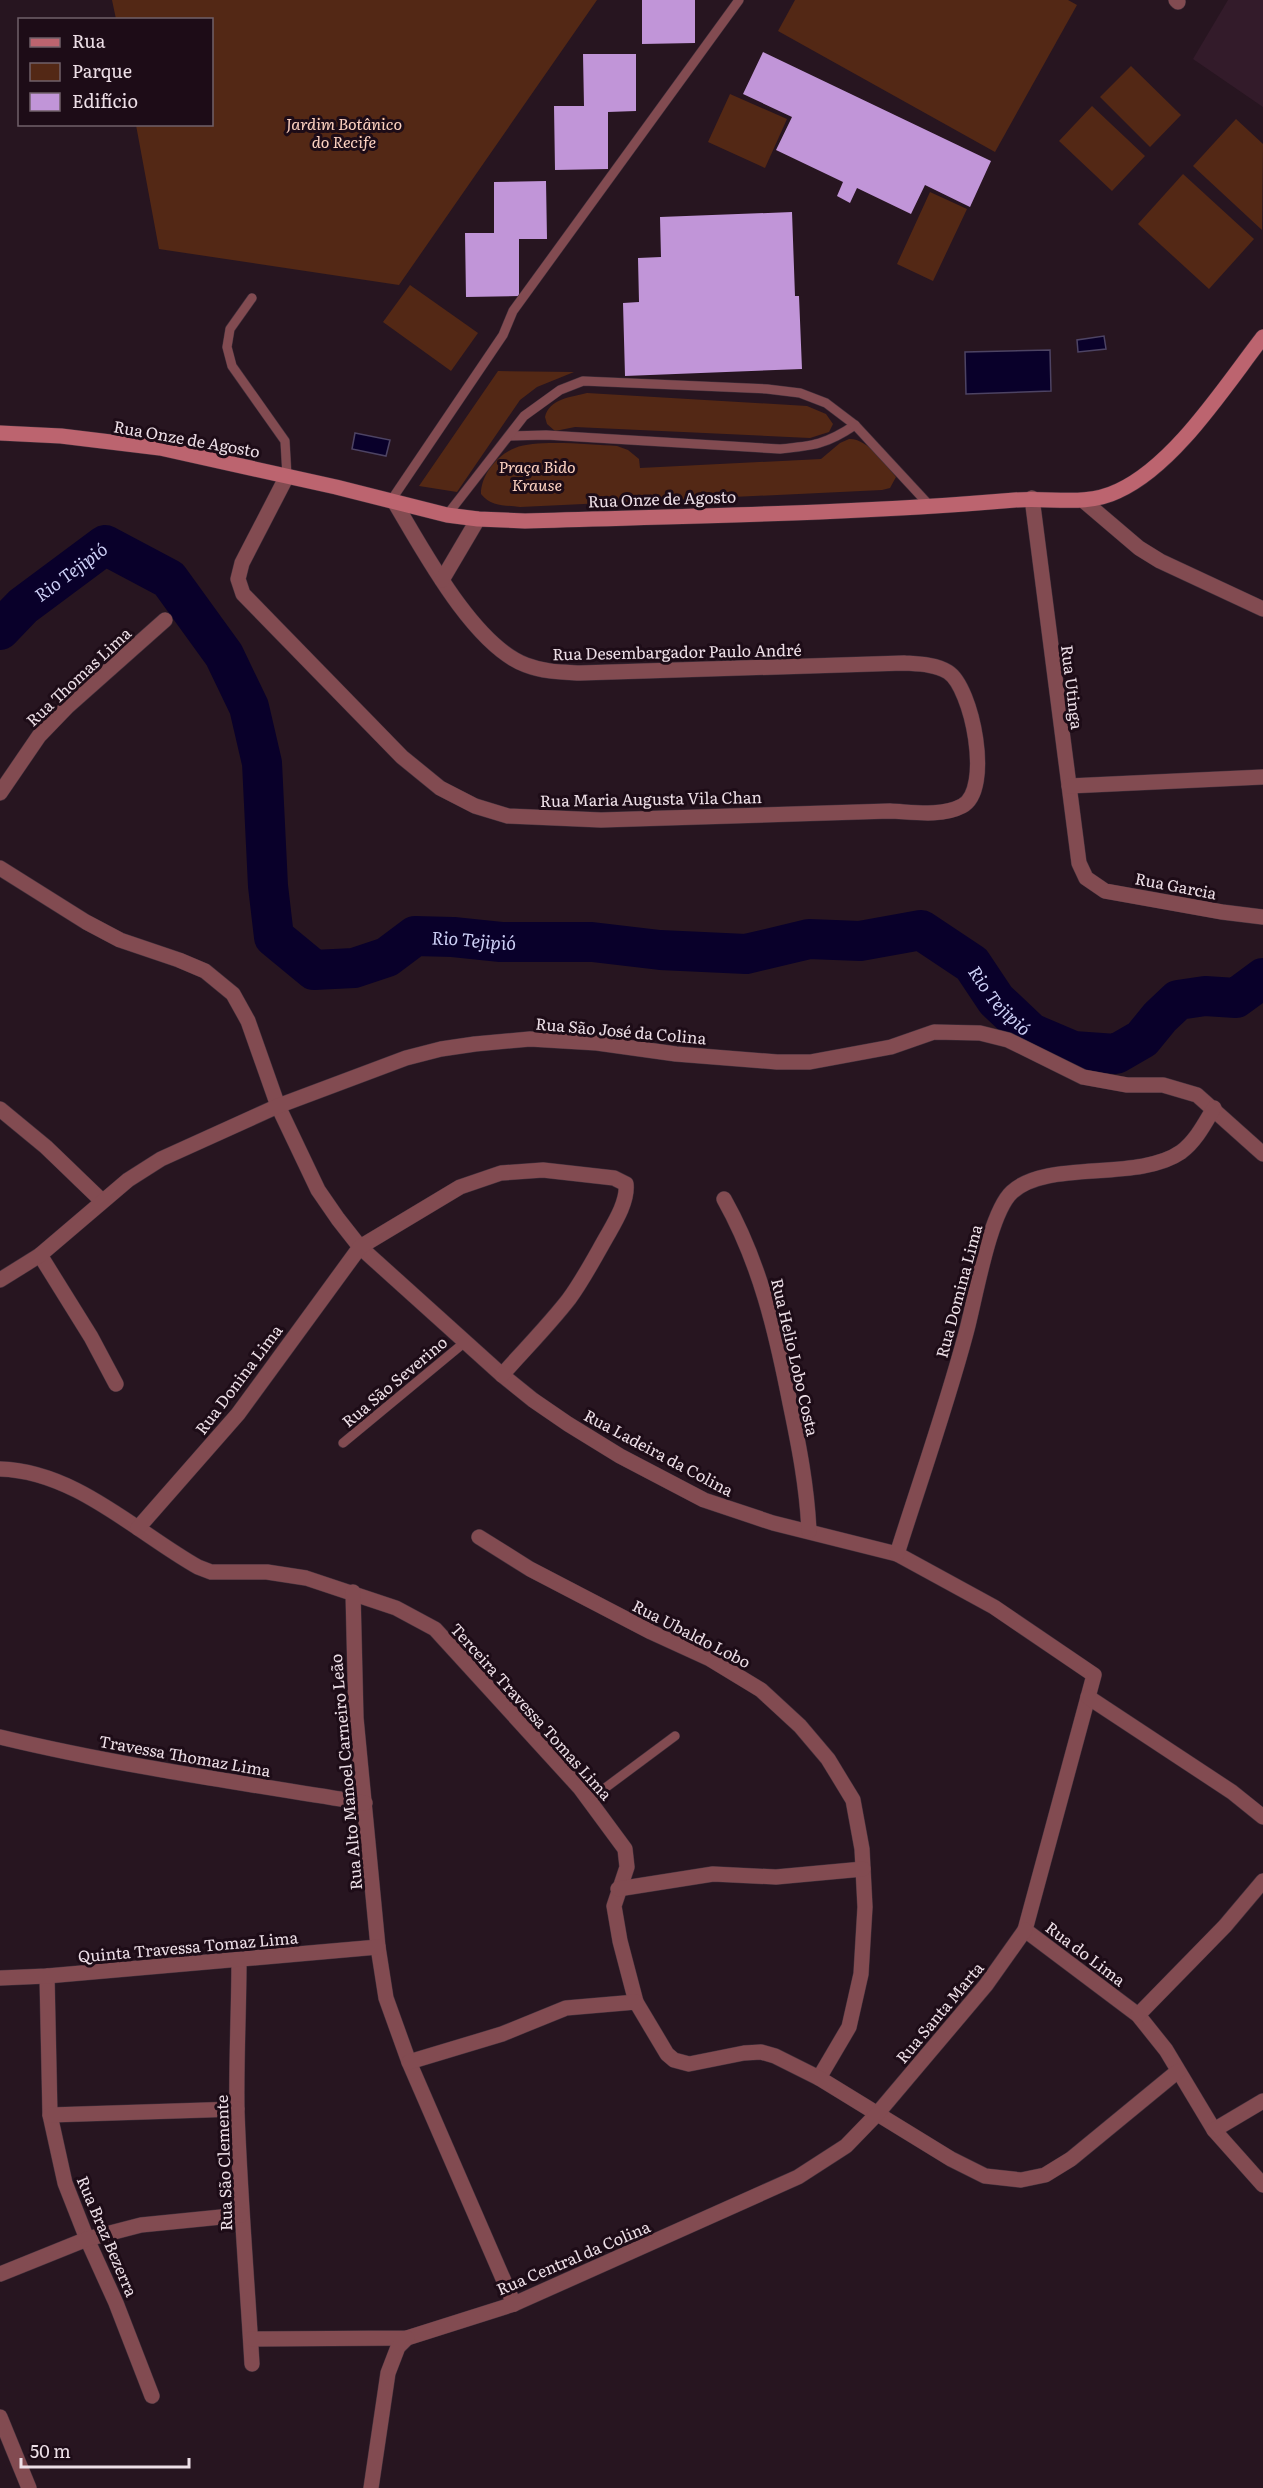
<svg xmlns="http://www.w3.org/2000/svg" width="1263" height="2488" viewBox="0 0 1263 2488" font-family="Literata,serif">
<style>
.built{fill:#331b2a}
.green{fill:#532815}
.water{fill:#09002a;stroke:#4d4363;stroke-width:1.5}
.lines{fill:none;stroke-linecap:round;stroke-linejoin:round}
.river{stroke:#09002a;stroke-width:40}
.building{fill:#c195d8}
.service-casing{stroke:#43313c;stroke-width:10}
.minor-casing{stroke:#43313c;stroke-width:16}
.tertiary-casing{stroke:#43313c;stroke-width:16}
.secondary-casing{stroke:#43313c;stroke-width:16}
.service{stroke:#824b51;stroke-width:9}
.minor{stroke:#824b51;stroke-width:15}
.tertiary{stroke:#824b51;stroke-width:15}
.secondary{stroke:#bc646f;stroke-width:15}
.labels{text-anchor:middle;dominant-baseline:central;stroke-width:6;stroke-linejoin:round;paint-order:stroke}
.park-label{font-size:16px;font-style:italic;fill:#fdd2c1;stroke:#1d0c17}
.street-label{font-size:16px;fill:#eddfe7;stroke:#1d0c17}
.water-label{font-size:18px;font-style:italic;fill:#cdcff6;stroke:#1d0c17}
</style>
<rect width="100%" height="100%" fill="#271520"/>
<!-- built -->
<polygon class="built" points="1228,0 1263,0 1263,107 1193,59"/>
<!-- green -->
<g class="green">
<polygon points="112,0 597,0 399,285 159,249 136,125 212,124 212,20 116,19"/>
<polygon points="795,0 1068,0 1077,5 995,152 778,31"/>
<polygon points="1131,66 1181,115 1150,147 1100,97"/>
<polygon points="730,94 787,119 765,168 708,142"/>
<polygon points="1092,106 1145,156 1112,191 1059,141"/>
<polygon points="1236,119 1263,144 1262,230 1193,166"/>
<polygon points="1183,174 1254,239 1209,289 1138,224"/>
<polygon points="930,192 967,209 933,281 897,264"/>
<polygon points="410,285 478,333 451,371 383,322"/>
<polygon points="498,371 574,372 537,387 520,400 457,492 419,486"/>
<path d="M587 393 807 406 826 414 833 424 829 432 810 438 575 427 555 431 547 424 545 417C549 399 571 397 587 393Z"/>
<path d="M849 439C867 438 886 464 896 477L890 488 882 490 520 507C506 505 491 507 481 494 481 475 497 455 515 448 538 439 591 445 617 446L628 450 639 459 640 468 821 459 840 443Z"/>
</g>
<!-- water -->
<g class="water">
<polygon points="1104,336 1106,349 1078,352 1077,340"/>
<polygon points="1050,350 1051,391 966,394 965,352"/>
<polygon points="355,433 390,440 386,456 352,449"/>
</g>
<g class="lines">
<!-- river -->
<path class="river" id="s1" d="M0 630 23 606 105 545 169 579 224 655 249 707 262 763 268 886 274 937 314 970 354 968 387 957 415 936 453 937 501 942H592L660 950 746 954 809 939 860 941 921 930 972 964 996 1000 1031 1033 1073 1051 1116 1054 1142 1039 1160 1017 1178 1000 1205 996 1236 998 1263 978"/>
</g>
<!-- building -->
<g class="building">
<polygon points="642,0 695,0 695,43 642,44"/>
<polygon points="763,52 991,161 970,207 925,185 911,214 857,188 850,203 837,196 843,182 776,150 792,117 743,94"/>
<polygon points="583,54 636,54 636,111 608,112 608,169 555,170 554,106 584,106"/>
<polygon points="546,181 547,239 519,239 519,296 466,297 465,233 494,233 494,182"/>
<polygon points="792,212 795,296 799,296 802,369 625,376 623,303 639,302 638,258 661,257 660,217"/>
</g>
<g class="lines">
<defs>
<g id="service">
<polyline points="252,298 230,329 227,347 232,366 285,441 287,476"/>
<path d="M509 436 546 435 780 449C813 446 827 444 855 425"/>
<polyline points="390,502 503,335 513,311 739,0"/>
<polyline points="447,515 524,416 560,390 583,381 767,389 800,393 826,403 855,425 931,507"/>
<polyline points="343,1443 465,1342"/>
<polyline points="589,1800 675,1736"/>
</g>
<g id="minor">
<polyline points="1176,0 1178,2"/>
<path d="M287 476 242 563 238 579 243 594 402 757 440 788 475 806 508 816 601 820 890 811C913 812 941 817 962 806 993 790 972 687 948 672 935 664 918 664 904 663L580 673C562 672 544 672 526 665 474 646 423 550 395 503"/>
<polyline points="1032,498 1079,863 1086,878 1105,891 1222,912 1263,917"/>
<polyline points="1085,502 1139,548 1160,561 1263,609"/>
<polyline points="442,580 478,519"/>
<polyline points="1069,786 1263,777"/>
<polyline points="0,793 39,736 67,707 165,620"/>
<polyline points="0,868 86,922 120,940 179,960 205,971 233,994 248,1021 278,1106 318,1190 338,1219 360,1247 502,1375 533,1400 568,1424 620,1456 704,1500 773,1523 897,1554 994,1607 1094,1675 1025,1930 1138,2015 1166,2050 1214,2130 1263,2185"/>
<polyline points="0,1109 46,1147 102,1201"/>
<path d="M724 1199C760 1263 776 1332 790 1403 799 1446 807 1487 809 1531"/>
<polyline points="40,1255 91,1337 116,1384"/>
<polyline points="0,1280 40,1255 128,1180 161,1159 278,1106 406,1058 441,1049 475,1044 530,1039 597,1043 676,1054 777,1062 810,1062 891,1047 934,1032 980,1033 1008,1040 1083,1077 1127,1085 1163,1085 1197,1095 1263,1154"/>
<path d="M0 1469C75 1471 136 1532 198 1567L211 1572H267L306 1578 396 1608 435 1629 580 1788 625 1849 627 1867 614 1906 620 1941 636 2002"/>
<path d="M138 1528 238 1414 360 1247 460 1187 501 1173 543 1170 614 1178 626 1184C628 1201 615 1222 607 1236 595 1257 583 1280 569 1299 548 1326 524 1350 502 1375"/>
<polyline points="479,1537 530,1569 651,1632 710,1659 761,1690 800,1726 828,1759 853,1800 862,1849 865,1907 861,1974 849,2027 819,2078"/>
<path d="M897 1554C920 1481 946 1408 966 1333 975 1301 989 1213 1012 1192 1047 1159 1138 1182 1181 1152 1196 1141 1205 1123 1214 1108"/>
<polyline points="353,1592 356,1718 378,1947 386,1998 409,2062 514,2304"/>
<polyline points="1088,1697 1232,1792 1263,1817"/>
<path d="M0 1737C120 1766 243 1783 365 1803"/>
<polyline points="618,1889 713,1874 776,1877 863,1869"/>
<path d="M239 1960C239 2010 236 2061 237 2112 240 2196 247 2280 252 2364"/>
<polyline points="47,1976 50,2115 65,2183 87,2239 116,2303 152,2396"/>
<polyline points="0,1978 47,1976 378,1947"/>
<polyline points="1138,2015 1225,1926 1263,1881"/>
<polyline points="409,2062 502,2034 566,2008 636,2002 667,2054 674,2060 689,2064 744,2053 761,2052 775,2056 819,2078 951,2159 985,2176 1021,2180 1045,2175 1071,2159 1178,2071"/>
<polyline points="50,2115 237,2109"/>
<polyline points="1214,2130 1263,2101"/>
<polyline points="0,2274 87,2239 141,2225 241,2215"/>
<polyline points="251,2339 407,2338 514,2304 798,2177 846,2146 877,2114 986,1985 1025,1930"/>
<polyline points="371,2488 388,2373 398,2347 407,2338"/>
</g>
<polyline id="tertiary" points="0,2417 29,2488"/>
<path id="secondary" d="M0 433 61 436 160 448 336 487 447 515 478 519 525 521C688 516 852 514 1015 500 1051 497 1085 507 1118 491 1175 465 1225 386 1263 337"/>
</defs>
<!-- service casing -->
<use href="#service" class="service-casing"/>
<!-- minor casing -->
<use href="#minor" class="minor-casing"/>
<!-- tertiary casing -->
<use href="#tertiary" class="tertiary-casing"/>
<!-- secondary casing -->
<use href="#secondary" class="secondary-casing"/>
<!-- service -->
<use href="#service" class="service"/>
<!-- minor -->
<use href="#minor" class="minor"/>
<!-- tertiary -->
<use href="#tertiary" class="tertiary"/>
<!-- secondary -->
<use href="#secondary" class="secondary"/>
</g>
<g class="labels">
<!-- park labels -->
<g class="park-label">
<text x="344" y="123">Jardim Botânico<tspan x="344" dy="18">do Recife</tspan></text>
<text x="537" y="466">Praça Bido<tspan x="537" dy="18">Krause</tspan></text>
</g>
<!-- street labels -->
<g class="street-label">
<text transform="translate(187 438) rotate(10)">Rua Onze de Agosto</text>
<text transform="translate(662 498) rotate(-2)">Rua Onze de Agosto</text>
<text transform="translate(677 651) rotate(-1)">Rua Desembargador Paulo André</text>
<text transform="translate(78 676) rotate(-43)">Rua Thomas Lima</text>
<text transform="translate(1073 687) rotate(83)">Rua Utinga</text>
<text transform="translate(651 798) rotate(-1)">Rua Maria Augusta Vila Chan</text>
<text transform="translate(1176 885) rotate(11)">Rua Garcia</text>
<text transform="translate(621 1030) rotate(5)">Rua São José da Colina</text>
<text transform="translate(958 1291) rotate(-75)">Rua Domina Lima</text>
<text transform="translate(796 1357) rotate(77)">Rua Helio Lobo Costa</text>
<text transform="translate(238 1379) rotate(-53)">Rua Donina Lima</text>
<text transform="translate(394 1381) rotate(-40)">Rua São Severino</text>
<text transform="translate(659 1452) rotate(28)">Rua Ladeira da Colina</text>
<text transform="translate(692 1633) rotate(27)">Rua Ubaldo Lobo</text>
<text transform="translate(532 1711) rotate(48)">Terceira Travessa Tomas Lima</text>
<text transform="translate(185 1755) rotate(10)">Travessa Thomaz Lima</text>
<text transform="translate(345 1772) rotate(-95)">Rua Alto Manoel Carneiro Leão</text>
<text transform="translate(188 1946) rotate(-5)">Quinta Travessa Tomaz Lima</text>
<text transform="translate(1086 1953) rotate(37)">Rua do Lima</text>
<text transform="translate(939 2012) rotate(-50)">Rua Santa Marta</text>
<text transform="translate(223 2163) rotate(-92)">Rua São Clemente</text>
<text transform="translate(108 2236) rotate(67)">Rua Braz Bezerra</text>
<text transform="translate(573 2257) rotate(-23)">Rua Central da Colina</text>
</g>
<!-- water labels -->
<g class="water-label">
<text stroke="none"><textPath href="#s1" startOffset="92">Rio Tejipió</textPath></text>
<text stroke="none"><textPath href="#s1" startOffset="812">Rio Tejipió</textPath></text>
<text stroke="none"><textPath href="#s1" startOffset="1370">Rio Tejipió</textPath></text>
</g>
</g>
<!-- legend -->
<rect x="18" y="18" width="195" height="108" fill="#1d0c17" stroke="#70606a" stroke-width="1.5"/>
<rect x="30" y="38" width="30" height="9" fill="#bc646f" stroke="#70606a" stroke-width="1.5"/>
<text x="72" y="48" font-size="18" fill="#eddfe7">Rua</text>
<rect x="30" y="63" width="30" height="18" fill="#532815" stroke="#70606a" stroke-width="1.5"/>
<text x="72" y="78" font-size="18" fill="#eddfe7">Parque</text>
<rect x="30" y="93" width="30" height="18" fill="#c195d8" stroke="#70606a" stroke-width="1.5"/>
<text x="72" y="108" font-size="18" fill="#eddfe7">Edifício</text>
<!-- scale -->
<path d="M21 2458v9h168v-9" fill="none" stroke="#eddfe7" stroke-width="3"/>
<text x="30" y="2458" font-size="18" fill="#eddfe7" stroke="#1d0c17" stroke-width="4.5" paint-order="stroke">50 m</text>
</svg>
